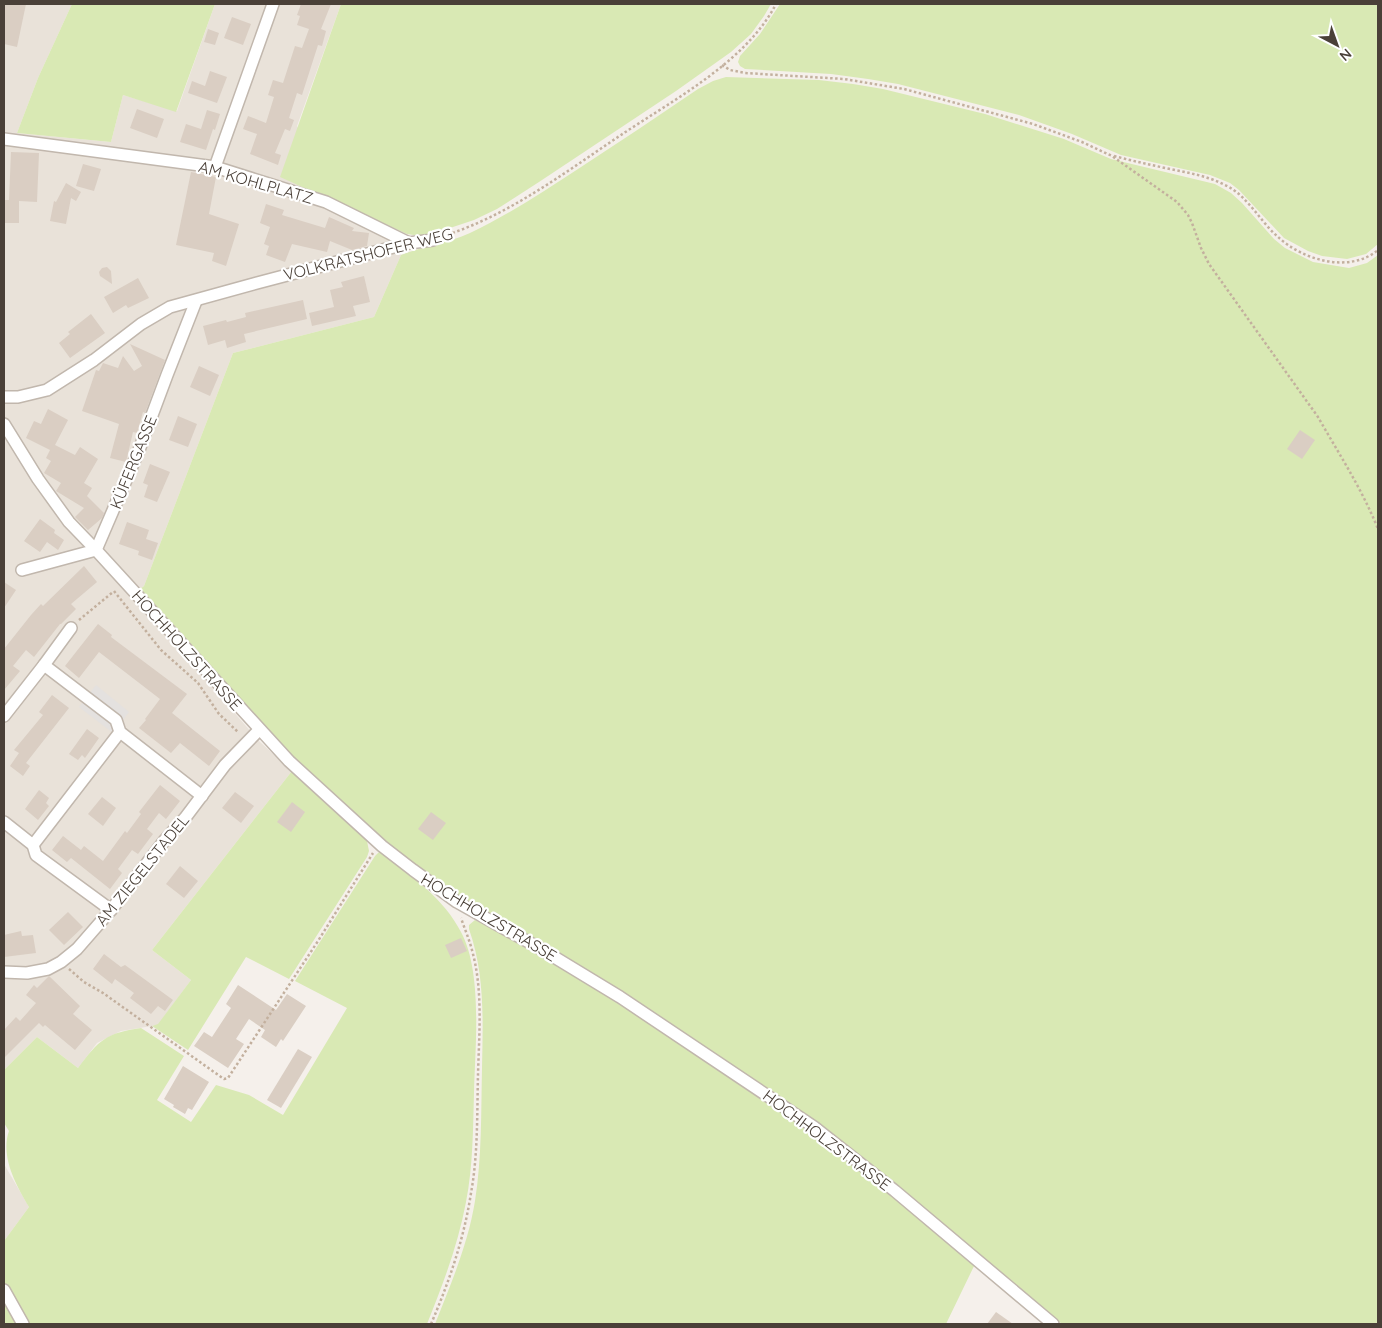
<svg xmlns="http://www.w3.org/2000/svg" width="1382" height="1328" viewBox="0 0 1382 1328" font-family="Quicksand,sans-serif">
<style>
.residential{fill:#e9e2d9}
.green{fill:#d9e9b4}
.parking{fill:#e4e1df}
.building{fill:#dacec3}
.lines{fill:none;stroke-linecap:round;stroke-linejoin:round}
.street-casing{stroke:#c1b7ad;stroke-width:14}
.path{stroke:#c3b09e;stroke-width:2.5;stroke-dasharray:2.5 2.5;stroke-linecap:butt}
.street{stroke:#fff;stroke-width:11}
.labels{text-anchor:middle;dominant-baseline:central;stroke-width:4.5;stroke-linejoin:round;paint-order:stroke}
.street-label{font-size:16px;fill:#4a4038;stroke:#fff}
</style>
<rect width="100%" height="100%" fill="#f5f0eb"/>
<!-- residential -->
<g class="residential">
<polygon points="4,4 72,4 38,78 17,133 111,142 123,95 177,111 215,4 341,4 297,126 330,198 397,229 401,255 374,317 233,353 144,586 131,595 260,742 292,771 152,950 191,980 158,1025 121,1031 97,1043 78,1068 37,1037 4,1070"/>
<polygon points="4,1164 29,1207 4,1241"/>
</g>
<!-- green -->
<g class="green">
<polygon points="72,4 215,4 176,112 123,95 111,142 17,133 38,78"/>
<polygon points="341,4 771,4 764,16 751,34 731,52 676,91 539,182 497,209 474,220 435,233 420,236 407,234 280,177"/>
<polygon points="780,4 1378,4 1378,244 1366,254 1347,259 1322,256 1308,251 1284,238 1239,190 1230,183 1210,175 1121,155 1072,134 1019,115 898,84 868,79 831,74 745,69 740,66 738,62 740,56 760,34"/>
<path d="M726 77 819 80 853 84 883 89 985 114 1064 139 1111 159 1215 184 1231 193 1242 203 1274 239 1285 248 1313 262 1349 268 1367 263 1378 255V1324H1062L903 1190 834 1135 769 1089 615 987 534 938 451 891 391 846 302 766 169 623 140 589 144 586 233 353 374 317 401 255C423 246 448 243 470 233 508 215 543 192 578 169 618 143 658 116 698 89L713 81Z"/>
<polygon points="292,771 367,841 369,851 367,857 289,979 246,957 188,1050 152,1026 158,1024 191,980 152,950"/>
<path d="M379 852 385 855C414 878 444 899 461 932 483 973 475 1047 474 1093 473 1129 473 1166 466 1202 458 1245 443 1284 427 1324H25L4 1287V1241L29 1207C16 1185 0 1156 9 1131L4 1123V1070L37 1037 78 1068C99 1040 106 1033 141 1028L184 1056 157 1100 191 1122 216 1085 249 1095 283 1115 347 1008 295 981 375 856Z"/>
<path d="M475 920 525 946 567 971 633 1013 759 1096 819 1138 865 1173 975 1264 946 1324H435C451 1284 468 1244 475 1201 482 1157 481 1112 482 1068 483 1021 485 974 469 929V925Z"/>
<polygon points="4,1294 21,1324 4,1324"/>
</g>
<!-- parking -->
<polygon class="parking" points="96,685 129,712 113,733 79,707"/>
<!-- building -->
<g class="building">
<polygon points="4,4 26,4 17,47 4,44"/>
<polygon points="301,4 331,4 321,29 326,31 322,46 318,45 302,95 297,93 289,118 294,120 290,131 285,129 275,153 281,155 278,165 250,154 257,134 243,129 248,116 266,123 274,97 268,95 273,80 283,83 295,46 302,48 309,29 297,25 300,16 297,15"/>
<polygon points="232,17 251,24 243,45 224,38"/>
<polygon points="208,29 219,33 215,45 204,42"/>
<polygon points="210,71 227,77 217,103 188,93 192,81 205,86"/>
<polygon points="137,109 164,119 157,138 130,128"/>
<polygon points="207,110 220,114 215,130 213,129 206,150 180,142 186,124 201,129"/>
<polygon points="11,152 39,153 37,202 19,201 19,223 4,223 4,200 9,200"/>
<polygon points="83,164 101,169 94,191 76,186"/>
<polygon points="191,172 216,177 209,214 239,224 226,266 212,261 214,253 176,245"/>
<polygon points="66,183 81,192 76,201 71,198 66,224 50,221 54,201 56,202"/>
<polygon points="266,204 284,210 282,215 325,228 329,217 354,228 352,231 369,233 367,246 352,250 330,241 327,252 292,244 285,262 266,255 269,246 264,244 270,227 260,223"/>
<polygon points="107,267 111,271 112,284 100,276 99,272 102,268"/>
<polygon points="364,276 370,302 353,306 356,316 312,326 309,313 334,307 330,290 343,287 341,282"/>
<polygon points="138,278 149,298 128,308 126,305 113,313 104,297"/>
<polygon points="303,300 307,319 244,334 246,342 227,348 225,340 208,345 203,326 226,320 227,322 246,317 245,313"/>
<polygon points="91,314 105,333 70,358 59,343 70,334 68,332"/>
<polygon points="130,344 165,360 145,413 143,412 137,433 133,432 126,462 110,458 119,424 82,411 96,370 99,371 103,363 118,368 123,356 134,371 142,366"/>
<polygon points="199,366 219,375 210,396 190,387"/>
<polygon points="48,409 68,420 55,445 75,455 80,447 98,459 84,483 92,488 87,496 104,513 102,518 88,530 75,517 84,508 56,491 61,483 44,473 51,461 46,458 50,450 26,438 34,421 41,424"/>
<polygon points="178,416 197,424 188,447 169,440"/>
<polygon points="1300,430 1315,440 1302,459 1287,449"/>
<polygon points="150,464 170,472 157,502 144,497 148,485 143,483"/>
<polygon points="40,519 55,530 54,533 64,540 58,550 47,542 40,552 24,541"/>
<polygon points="127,522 149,530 146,539 158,543 152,560 138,555 139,551 119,544"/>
<polygon points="84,566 97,582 71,604 76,609 61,624 60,624 34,657 26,650 13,666 20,671 4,690 4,649 31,615 41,604 43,606"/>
<polygon points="4,582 16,590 4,608"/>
<polygon points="98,624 112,635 111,637 187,694 172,713 220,751 209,766 180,743 171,753 139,728 146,720 145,719 160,699 99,652 79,678 65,666"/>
<polygon points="52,695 69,708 26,763 30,766 23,776 10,766 19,753 14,750 43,715 39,712"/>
<polygon points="87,729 99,738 85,758 82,755 78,760 69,754"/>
<polygon points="160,785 180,801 166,819 159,813 147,829 153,834 138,854 132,850 118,869 122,873 110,889 71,858 67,862 52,850 63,836 81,850 84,846 103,861 125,831 127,833 141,814 139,812"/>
<polygon points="39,790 49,798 46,803 49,806 38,820 25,809"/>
<polygon points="235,792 254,806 241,823 222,808"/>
<polygon points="102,797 116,808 103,826 88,814"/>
<polygon points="292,802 305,812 291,832 277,822"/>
<polygon points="431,812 446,823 433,840 418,829"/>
<polygon points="180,866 198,881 184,898 166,884"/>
<polygon points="68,912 83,927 64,945 49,930"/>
<polygon points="21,931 22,936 33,935 36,953 4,957 4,935"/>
<polygon points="461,938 467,951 451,958 445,945"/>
<polygon points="104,954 121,967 125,965 173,1000 165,1011 158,1006 151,1014 130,998 134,993 115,979 112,984 93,969"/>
<polygon points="49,976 80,1006 73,1014 92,1030 75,1050 45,1025 43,1027 39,1023 4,1058 4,1030 16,1017 20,1021 36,1003 26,995 34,985 37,988"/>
<polygon points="238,985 276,1010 287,994 306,1006 283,1041 281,1039 276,1047 261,1037 265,1030 249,1019 236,1039 244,1044 228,1068 194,1046 204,1032 212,1037 231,1008 226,1004"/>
<polygon points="298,1049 312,1057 281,1108 267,1100"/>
<polygon points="183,1066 209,1082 192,1110 188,1108 185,1114 173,1107 174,1105 164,1099"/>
<polygon points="996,1312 1013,1324 987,1324"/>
</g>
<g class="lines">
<defs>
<g id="street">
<polyline points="4,139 215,167 326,202 409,243"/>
<polyline points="215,167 273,4"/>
<polyline points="4,397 18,397 47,390 94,360 141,324 170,307 257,283 409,243 433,240"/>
<polyline points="4,424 38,479 69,522 96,550 289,761 382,846 413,870 457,902 541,949 620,997 814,1127 895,1191 1053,1324"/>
<polyline points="22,570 96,550 139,450 167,375 196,301"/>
<polyline points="44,665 116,720 120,732 202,796"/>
<polyline points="4,716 44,665 71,628"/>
<polyline points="4,822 33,845 36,855 111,910"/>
<polyline points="33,845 120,732"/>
<polyline points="4,972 27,973 48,969 61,962 77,949 111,910 164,841 185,818 225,765 259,730"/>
<polyline points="4,1290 23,1324"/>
</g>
</defs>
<!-- street casing -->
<use href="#street" class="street-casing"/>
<!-- path -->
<g class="path">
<path d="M722 65 730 70 745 73 844 79 904 89 1033 124 1082 142 1112 156 1177 202 1188 215 1192 223 1201 248 1209 264 1318 417C1339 454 1362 489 1378 529"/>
<path d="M1114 156C1133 161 1151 165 1170 169 1189 173 1208 176 1225 185 1247 195 1259 220 1277 236 1302 260 1349 274 1378 250"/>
<path d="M443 236C508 216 564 173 621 135 673 100 746 62 776 4"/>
<polyline points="114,591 161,650 198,683 219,714 239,733"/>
<polyline points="79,620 113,592"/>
<polyline points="69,969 84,982 103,993 214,1072 224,1079 228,1078 318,941 373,853"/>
<path d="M431 1324C449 1282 464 1239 471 1193 478 1155 477 1114 478 1075 479 1035 483 993 473 954 470 941 465 930 461 918"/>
</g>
<!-- street -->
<use href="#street" class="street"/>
</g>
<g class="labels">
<!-- street labels -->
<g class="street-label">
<text transform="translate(256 182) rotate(16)">AM KOHLPLATZ</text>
<text transform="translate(368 254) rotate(-14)">VOLKRATSHOFER WEG</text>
<text transform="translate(133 462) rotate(-68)">KÜFERGASSE</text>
<text transform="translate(187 650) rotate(48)">HOCHHOLZSTRASSE</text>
<text transform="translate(142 870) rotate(-51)">AM ZIEGELSTADEL</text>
<text transform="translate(489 917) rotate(31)">HOCHHOLZSTRASSE</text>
<text transform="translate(827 1140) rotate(37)">HOCHHOLZSTRASSE</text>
</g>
</g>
<!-- border -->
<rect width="1382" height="1328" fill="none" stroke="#4a4038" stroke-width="10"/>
<!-- north arrow -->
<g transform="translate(1337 45) rotate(139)" stroke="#ffffff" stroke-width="4" paint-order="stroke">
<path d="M0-4L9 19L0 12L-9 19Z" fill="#4a4038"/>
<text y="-8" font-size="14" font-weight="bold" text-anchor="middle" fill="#4a4038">N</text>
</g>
</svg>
